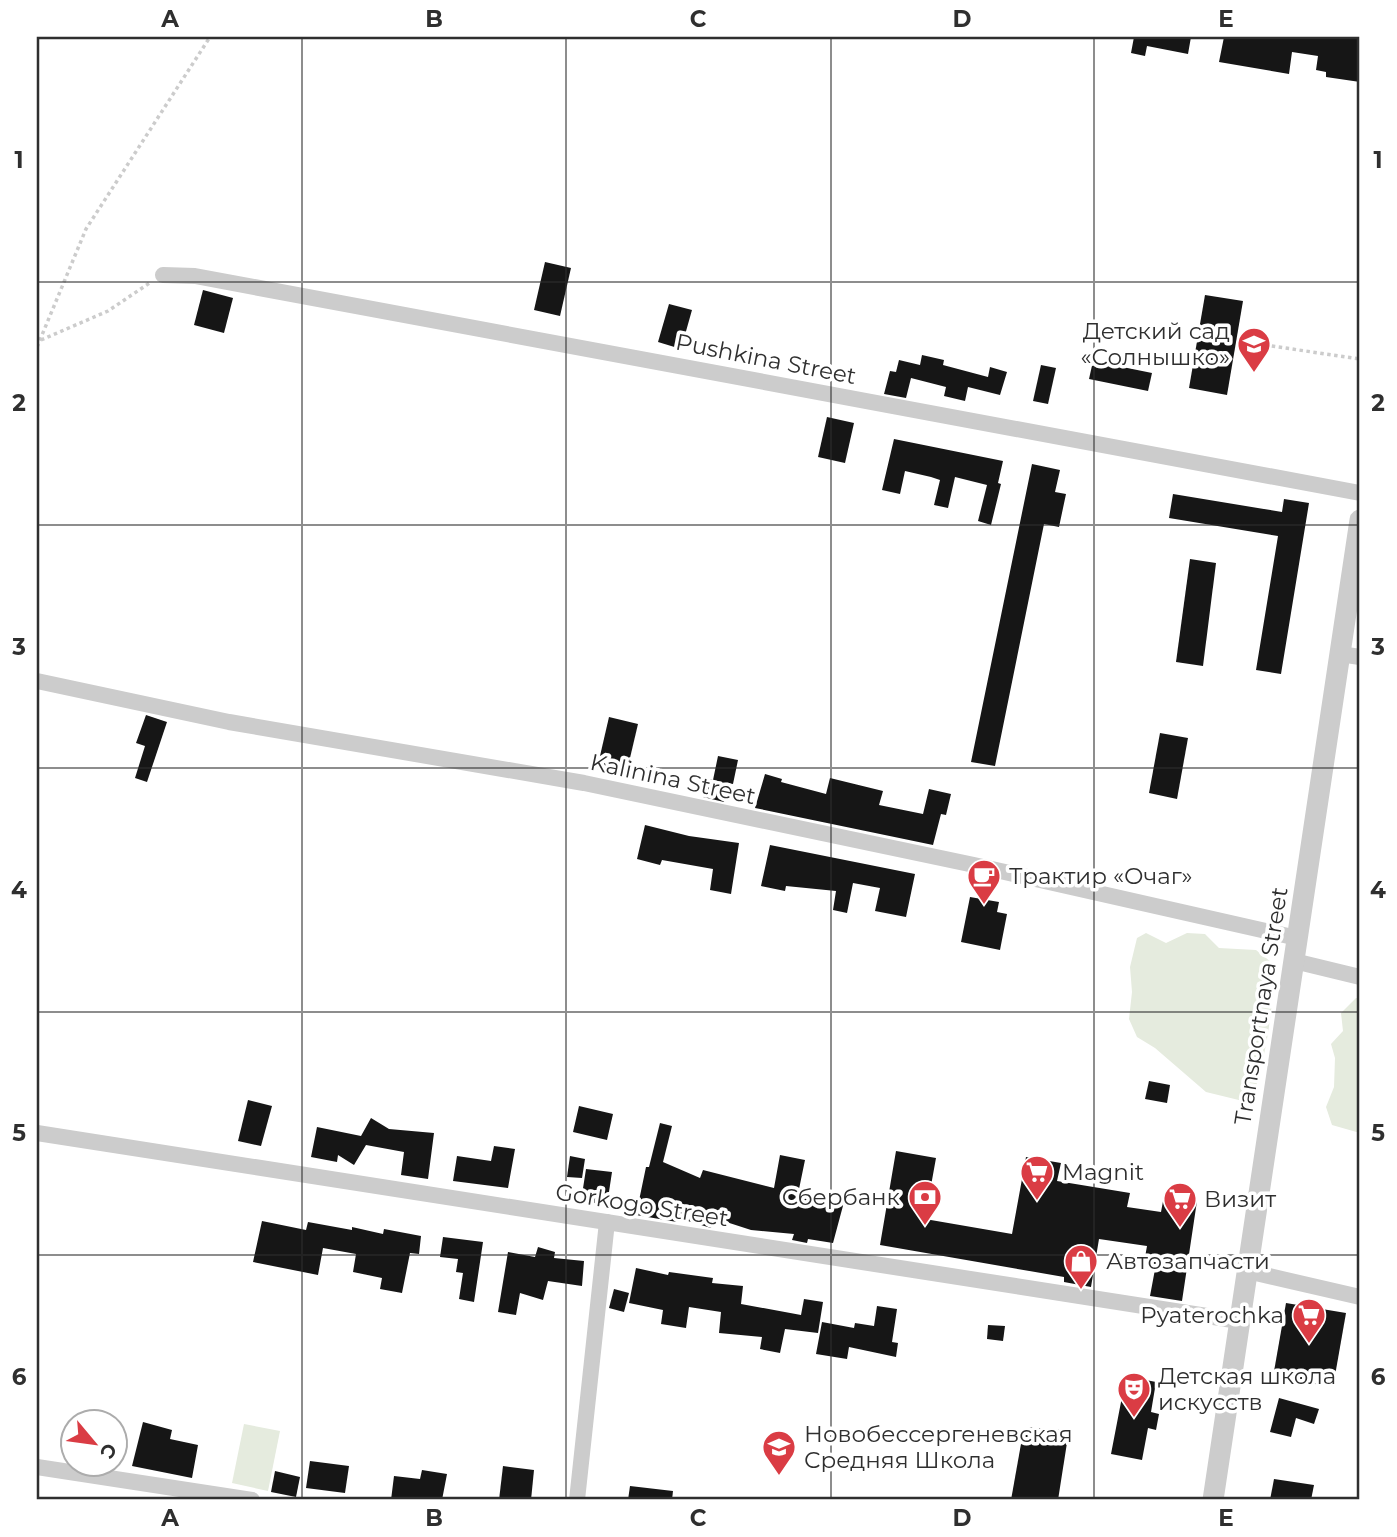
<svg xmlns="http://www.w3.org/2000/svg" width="1397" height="1537" viewBox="0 0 1397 1537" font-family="Montserrat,sans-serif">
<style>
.green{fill:#e5ebde}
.building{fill:#161616}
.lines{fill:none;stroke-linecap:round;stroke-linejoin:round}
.path{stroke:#ccc;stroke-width:3.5;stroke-dasharray:3.5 3.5;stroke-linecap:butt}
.minor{stroke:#ccc;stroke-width:16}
.tertiary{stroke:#ccc;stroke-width:21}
.grid{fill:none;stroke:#2f2f2f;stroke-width:2;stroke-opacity:0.55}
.labels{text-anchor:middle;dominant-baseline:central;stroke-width:7;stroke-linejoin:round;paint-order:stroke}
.poi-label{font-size:23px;fill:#2f2f2f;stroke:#fff;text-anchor:start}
.street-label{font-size:23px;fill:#2f2f2f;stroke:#fff}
.neatline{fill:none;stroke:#2f2f2f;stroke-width:2.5}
.grid-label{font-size:23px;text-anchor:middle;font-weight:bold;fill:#2f2f2f}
</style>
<rect width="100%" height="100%" fill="#fff"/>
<!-- green -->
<g class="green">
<path d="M1146 933 1166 943 1187 933 1205 934 1219 948 1256 950 1271 962C1277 1001 1264 1064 1251 1103L1206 1092 1155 1048 1137 1037 1129 1019 1132 992 1130 967 1137 938Z"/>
<polygon points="1356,998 1360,998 1360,1133 1332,1125 1326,1107 1334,1087 1335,1058 1331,1044 1343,1031 1341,1013"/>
<polygon points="244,1424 280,1431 268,1491 232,1483"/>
</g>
<!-- building -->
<g class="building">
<polygon points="1134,37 1191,37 1188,54 1147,46 1145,56 1131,53"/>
<polygon points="1224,37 1360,37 1360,82 1326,77 1326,72 1316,70 1318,56 1292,52 1289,74 1219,62"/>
<polygon points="545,262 571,268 560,316 534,310"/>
<polygon points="203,290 233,298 224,333 194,325"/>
<polygon points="1205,295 1243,301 1227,395 1189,388"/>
<polygon points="669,304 692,310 681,349 658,342"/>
<polygon points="922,355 944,360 943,365 988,377 990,367 1007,372 1000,395 968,387 965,401 944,396 946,387 911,378 906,398 884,394 890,371 896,372 899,360 920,365"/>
<polygon points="1093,361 1152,373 1148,391 1089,379"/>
<polygon points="1041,365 1056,368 1048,404 1033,401"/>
<polygon points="827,417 854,423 845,463 818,457"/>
<polygon points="894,439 1003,461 998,483 1001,484 991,525 978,521 987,485 955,477 948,508 934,505 940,480 931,477 905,471 900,494 882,490"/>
<polygon points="1032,464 1060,470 1055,492 1066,494 1059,527 1044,524 995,766 971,762"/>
<polygon points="1173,494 1282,512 1284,499 1309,503 1281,674 1256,670 1278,536 1169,518"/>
<polygon points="1190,559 1216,563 1203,666 1176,662"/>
<polygon points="146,715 167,722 147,782 135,778 145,746 136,743"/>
<polygon points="609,717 638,724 626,775 597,769"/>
<polygon points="1160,733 1188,738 1177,799 1149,793"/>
<polygon points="718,756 738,760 733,784 728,783 724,802 703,797 707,779 713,780"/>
<polygon points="765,774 782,779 781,782 826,794 830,778 883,791 879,805 923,814 929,789 951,794 946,815 941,814 933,845 755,808"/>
<polygon points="645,825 689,836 739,843 731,894 710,890 713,869 662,860 660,865 637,859"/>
<polygon points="770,845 915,874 906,917 875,911 880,888 853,883 847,913 833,910 836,891 786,886 785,891 761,886"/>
<polygon points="970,897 999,902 997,912 1007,914 1000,950 961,942"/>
<polygon points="1149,1081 1170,1085 1167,1103 1145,1099"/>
<polygon points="248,1100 272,1106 261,1146 238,1141"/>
<polygon points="579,1106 613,1114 607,1140 573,1132"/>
<polygon points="371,1118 389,1129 434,1133 428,1179 401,1175 404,1152 366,1145 354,1165 338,1155 337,1162 311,1157 317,1127 361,1136"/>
<polygon points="660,1123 672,1126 663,1162 700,1178 703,1170 774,1188 780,1155 805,1160 798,1194 844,1202 833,1243 808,1239 807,1243 792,1240 794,1234 751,1230 714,1218 711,1228 678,1218 677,1222 636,1215 646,1167 649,1167"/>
<polygon points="494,1146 515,1149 508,1188 453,1181 457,1156 491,1161"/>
<polygon points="896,1151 936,1158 925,1219 1012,1234 1026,1157 1061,1163 1057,1181 1130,1193 1127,1207 1161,1212 1164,1196 1197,1201 1182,1301 1150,1296 1156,1264 1144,1263 1147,1246 1099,1239 1091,1287 1064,1282 1064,1277 880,1245"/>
<polygon points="570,1156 585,1159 582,1178 567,1177"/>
<polygon points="586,1169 612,1172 607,1205 581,1201"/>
<polygon points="262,1221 306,1230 308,1222 352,1230 352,1227 383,1234 384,1229 421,1236 419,1254 410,1253 402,1293 380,1289 382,1278 353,1272 356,1254 323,1248 318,1275 253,1262"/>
<polygon points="443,1237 483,1242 474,1302 459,1299 463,1273 456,1272 458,1259 440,1257"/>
<polygon points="538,1247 555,1252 554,1258 584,1261 582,1286 548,1281 543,1300 520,1293 516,1315 498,1312 508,1252 535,1257"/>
<polygon points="636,1268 668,1275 669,1272 713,1278 712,1283 743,1286 741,1304 801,1315 804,1299 823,1302 818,1333 785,1329 780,1353 760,1349 762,1337 719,1333 721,1312 689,1307 686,1328 661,1324 663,1310 629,1303"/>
<polygon points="614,1289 629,1293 624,1312 609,1308"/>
<polygon points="1286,1303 1346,1313 1333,1387 1273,1377"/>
<polygon points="877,1306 897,1309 892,1342 898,1343 896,1357 849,1347 847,1359 816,1354 822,1322 854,1328 855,1323 874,1326"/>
<polygon points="988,1325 1005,1326 1003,1341 987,1339"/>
<polygon points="1126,1376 1156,1382 1151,1412 1159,1414 1156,1430 1148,1428 1142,1460 1111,1454"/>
<polygon points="1279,1398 1319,1409 1314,1424 1296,1418 1291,1437 1270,1432"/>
<polygon points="143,1422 172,1430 170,1439 198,1445 192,1478 132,1466"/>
<polygon points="1024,1427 1069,1430 1058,1500 1011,1500"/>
<polygon points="310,1461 349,1466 345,1493 306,1488"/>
<polygon points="503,1466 534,1470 531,1500 499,1500"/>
<polygon points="422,1470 447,1474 442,1500 391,1500 394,1476 420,1479"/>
<polygon points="275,1471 300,1477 296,1497 271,1492"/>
<polygon points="1274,1479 1314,1485 1311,1500 1270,1500"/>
<polygon points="630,1486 673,1491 672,1500 628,1500"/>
</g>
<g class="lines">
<!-- path -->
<g class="path">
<polyline points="41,340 108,311 151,282"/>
<polyline points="1251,343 1360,359"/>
<polyline points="37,347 86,229 210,37"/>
</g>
<!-- minor -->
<g class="minor">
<polyline points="163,275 195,276 1360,493"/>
<polyline points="1340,654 1360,657"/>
<polyline points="37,681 229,722 584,783 974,865 1297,938"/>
<polyline points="1294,961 1360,977"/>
<polyline points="37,1133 1239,1321"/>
<polyline points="1247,1271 1360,1297"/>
<polyline points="37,1467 252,1500"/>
<polyline points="577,1500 607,1222"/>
</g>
<!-- tertiary -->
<polyline class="tertiary" points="1213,1500 1360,520"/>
</g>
<!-- grid -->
<path class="grid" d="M302 37V1500M566 37V1500M831 37V1500M1094 37V1500M37 282H1360M37 525H1360M37 768H1360M37 1012H1360M37 1255H1360"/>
<!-- icons -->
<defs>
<symbol id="school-pin" viewBox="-11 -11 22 30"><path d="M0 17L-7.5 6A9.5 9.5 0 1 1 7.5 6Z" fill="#da3c44" stroke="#fff"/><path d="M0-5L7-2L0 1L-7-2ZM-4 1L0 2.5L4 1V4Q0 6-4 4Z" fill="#fff"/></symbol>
<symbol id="cafe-pin" viewBox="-11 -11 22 30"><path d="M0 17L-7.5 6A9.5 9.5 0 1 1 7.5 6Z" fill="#da3c44" stroke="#fff"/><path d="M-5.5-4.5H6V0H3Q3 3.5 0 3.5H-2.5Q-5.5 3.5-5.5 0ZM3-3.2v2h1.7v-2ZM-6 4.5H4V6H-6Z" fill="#fff"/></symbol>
<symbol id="supermarket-pin" viewBox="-11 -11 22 30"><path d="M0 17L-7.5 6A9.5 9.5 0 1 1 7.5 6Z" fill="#da3c44" stroke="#fff"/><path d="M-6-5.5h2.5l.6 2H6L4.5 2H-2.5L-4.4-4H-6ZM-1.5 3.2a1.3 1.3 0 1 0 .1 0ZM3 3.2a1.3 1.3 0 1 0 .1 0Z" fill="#fff"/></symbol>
<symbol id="bank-pin" viewBox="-11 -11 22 30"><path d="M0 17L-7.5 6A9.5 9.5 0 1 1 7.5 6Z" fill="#da3c44" stroke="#fff"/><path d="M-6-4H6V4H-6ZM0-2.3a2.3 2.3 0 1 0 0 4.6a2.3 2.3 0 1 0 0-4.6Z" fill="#fff"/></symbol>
<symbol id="shop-pin" viewBox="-11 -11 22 30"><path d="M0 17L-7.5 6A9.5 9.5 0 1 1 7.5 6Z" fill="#da3c44" stroke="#fff"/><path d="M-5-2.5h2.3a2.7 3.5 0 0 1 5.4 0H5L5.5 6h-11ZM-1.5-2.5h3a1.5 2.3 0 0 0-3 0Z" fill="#fff"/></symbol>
<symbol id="theatre-pin" viewBox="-11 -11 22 30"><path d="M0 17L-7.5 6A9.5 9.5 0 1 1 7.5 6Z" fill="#da3c44" stroke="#fff"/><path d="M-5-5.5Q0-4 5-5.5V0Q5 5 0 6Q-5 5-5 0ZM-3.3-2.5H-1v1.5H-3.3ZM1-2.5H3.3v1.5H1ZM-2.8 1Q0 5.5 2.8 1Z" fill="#fff"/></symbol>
</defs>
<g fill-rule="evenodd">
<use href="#school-pin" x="1235" y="325" width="38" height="52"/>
<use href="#cafe-pin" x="965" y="857" width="38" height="52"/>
<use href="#supermarket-pin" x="1018" y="1153" width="38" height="52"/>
<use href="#bank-pin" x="906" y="1178" width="38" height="52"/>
<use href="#supermarket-pin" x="1161" y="1180" width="38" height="52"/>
<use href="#shop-pin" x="1062" y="1242" width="38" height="52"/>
<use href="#supermarket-pin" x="1290" y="1296" width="38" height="52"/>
<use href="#theatre-pin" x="1115" y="1370" width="38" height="52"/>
<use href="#school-pin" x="760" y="1428" width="38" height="52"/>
</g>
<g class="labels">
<!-- poi labels -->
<g class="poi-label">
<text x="1230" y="331" text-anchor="end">Детский сад<tspan x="1230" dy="26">«Солнышко»</tspan></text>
<text x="1009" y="876">Трактир «Очаг»</text>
<text x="1062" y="1172">Magnit</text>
<text x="900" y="1197" text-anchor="end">Сбербанк</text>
<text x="1204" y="1199">Визит</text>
<text x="1106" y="1261">Автозапчасти</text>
<text x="1284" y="1315" text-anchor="end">Pyaterochka</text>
<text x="1158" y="1376">Детская школа<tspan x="1158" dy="26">искусств</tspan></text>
<text x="804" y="1434">Новобессергеневская<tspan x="804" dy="26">Средняя Школа</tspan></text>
</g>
<!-- street labels -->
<g class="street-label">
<text transform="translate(766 359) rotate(11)">Pushkina Street</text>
<text transform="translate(673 779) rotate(12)">Kalinina Street</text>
<text transform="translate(1261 1006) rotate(-81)">Transportnaya Street</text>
<text transform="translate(642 1205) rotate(9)">Gorkogo Street</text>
</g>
</g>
<!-- border -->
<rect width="1397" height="1537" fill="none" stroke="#ffffff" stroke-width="77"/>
<!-- north arrow -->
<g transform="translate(94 1443) rotate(119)"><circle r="33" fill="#ffffff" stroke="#acacac" stroke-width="2"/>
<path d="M0-5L12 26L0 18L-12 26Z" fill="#da3c44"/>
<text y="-10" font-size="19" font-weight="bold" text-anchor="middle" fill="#2f2f2f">С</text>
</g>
<rect x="38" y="38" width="1320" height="1460" class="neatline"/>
<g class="grid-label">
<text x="170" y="27">A</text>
<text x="434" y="27">B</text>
<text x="698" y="27">C</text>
<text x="962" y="27">D</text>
<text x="1226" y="27">E</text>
<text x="19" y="168">1</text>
<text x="1378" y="168">1</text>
<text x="19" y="411">2</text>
<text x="1378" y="411">2</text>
<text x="19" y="655">3</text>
<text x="1378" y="655">3</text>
<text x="19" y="898">4</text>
<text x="1378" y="898">4</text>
<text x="19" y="1141">5</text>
<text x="1378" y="1141">5</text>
<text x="19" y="1385">6</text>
<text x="1378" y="1385">6</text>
<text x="170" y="1526">A</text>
<text x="434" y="1526">B</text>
<text x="698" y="1526">C</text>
<text x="962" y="1526">D</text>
<text x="1226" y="1526">E</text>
</g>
</svg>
